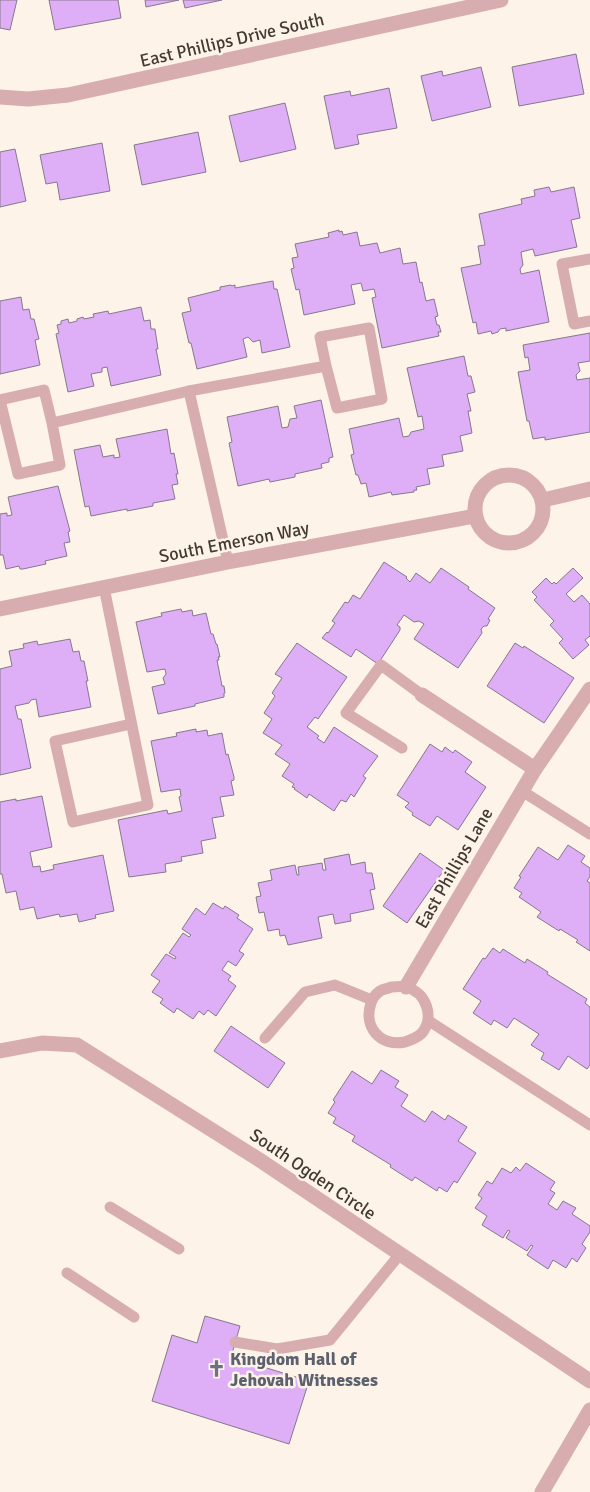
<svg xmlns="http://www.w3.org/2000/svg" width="590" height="1492" viewBox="0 0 590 1492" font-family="Signika,sans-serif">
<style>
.building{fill:#deaef7;stroke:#85798b}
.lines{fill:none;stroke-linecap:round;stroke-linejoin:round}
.service{stroke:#d8adaf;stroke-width:11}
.minor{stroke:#d8adaf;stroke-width:15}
.tertiary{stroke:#d8adaf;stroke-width:15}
.labels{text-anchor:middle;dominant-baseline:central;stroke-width:5;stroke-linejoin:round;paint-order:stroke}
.street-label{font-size:18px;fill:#423b34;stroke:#fef3e9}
.worship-label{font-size:18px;font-weight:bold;fill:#5b616d;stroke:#fef3e9;text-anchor:start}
</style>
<rect width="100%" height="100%" fill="#fef3e9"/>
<!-- building -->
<g class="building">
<polygon points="0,0 17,0 10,30 0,28"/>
<polygon points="49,0 118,0 121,18 55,30"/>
<polygon points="145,0 179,0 146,7"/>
<polygon points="183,0 222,0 185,8"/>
<polygon points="576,54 584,94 519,106 512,67"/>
<polygon points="481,67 491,107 432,121 421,76 442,71 443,76"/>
<polygon points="389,88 397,128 357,135 359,144 335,149 324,96 350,91 351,96"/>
<polygon points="285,103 296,149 240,162 229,116"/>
<polygon points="198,132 206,172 142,185 134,145"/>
<polygon points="102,143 110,191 60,200 57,182 46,184 40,155"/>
<polygon points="15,149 26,201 0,207 0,152"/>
<polygon points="549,187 551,192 574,187 580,218 571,220 577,247 535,256 533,249 521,252 523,265 520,269 521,274 539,270 549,322 506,331 506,328 500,329 498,332 492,334 491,331 478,334 476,322 473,323 461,268 481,264 478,246 485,245 479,214 522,204 521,199 535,196 534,190"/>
<polygon points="339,230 339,232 342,231 343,235 357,232 360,246 377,243 380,253 400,248 403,264 416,262 420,283 422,282 426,301 434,299 438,316 435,317 437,325 439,325 441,332 438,332 439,336 382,348 372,298 376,297 374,289 363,291 361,283 351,285 355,304 304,315 299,289 296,290 291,269 294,268 292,258 298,257 295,244 329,237 328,233"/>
<polygon points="273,281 274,289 277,289 290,347 262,353 260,340 253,342 248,337 243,339 247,357 197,369 191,343 189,343 182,313 191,311 188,298 220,290 220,287 231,285 232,286 235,285 235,288"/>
<polygon points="21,297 23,310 29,309 31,319 34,319 39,339 35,340 40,365 0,374 0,301"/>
<polygon points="141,307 144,321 150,320 151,329 155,329 158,349 156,349 161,375 111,386 107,367 102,368 102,372 91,374 94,386 68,392 56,334 59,333 57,325 61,324 61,321 68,319 69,323 77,321 77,319 83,317 84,319 94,317 93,314 108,311 109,314"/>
<polygon points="590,333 590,361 578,363 580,371 576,375 577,380 590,378 590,432 545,440 545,437 533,439 529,421 527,421 518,372 530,370 528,357 525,358 523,345"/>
<polygon points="464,356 468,376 471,376 475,392 467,394 471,411 468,411 472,433 460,436 463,451 442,455 444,466 427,469 430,484 416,487 417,490 414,490 414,492 392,495 391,492 369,497 366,483 361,484 358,475 356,475 351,455 354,454 349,429 399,418 403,437 409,436 411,432 424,429 422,416 418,417 407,368"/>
<polygon points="321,400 333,457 329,458 329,462 321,464 322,468 295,474 295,477 270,482 269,479 238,486 229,443 232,442 227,417 278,406 282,428 288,427 290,419 297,418 294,406"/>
<polygon points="167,429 171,454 174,453 178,474 176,474 178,484 172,485 175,499 153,503 153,506 127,511 127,509 91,516 89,506 85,507 74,450 100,445 103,457 114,455 114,458 120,457 116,439"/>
<polygon points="58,486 70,531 68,532 70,542 64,543 67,556 45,561 46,564 23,569 20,569 19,566 6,569 3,555 0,555 0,514 7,513 7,516 12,515 8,497"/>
<polygon points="384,562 407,577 406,578 410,582 416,573 430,583 441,568 469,587 468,589 495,608 488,619 490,620 487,626 484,626 481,629 482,633 458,668 414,639 424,624 419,621 414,622 404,615 397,625 400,627 400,630 378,664 356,649 351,657 322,638 327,632 328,633 335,623 332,621 345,602 348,603 353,595 360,599"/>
<polygon points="573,568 583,578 566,594 574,602 582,595 590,604 590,636 585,640 589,645 573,659 559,643 563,639 550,625 554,621 534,600 537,597 532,592 546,578 552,584 554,582 556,584"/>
<polygon points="181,609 182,612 192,610 193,616 206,613 211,634 213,634 216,644 217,644 220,657 218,657 219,660 217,660 222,686 224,686 225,693 224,693 224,697 195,704 195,706 158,714 152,687 165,684 163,678 166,674 165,669 147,672 136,622 162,616 161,613"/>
<polygon points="70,639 73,652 79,651 81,661 84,661 88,681 86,681 91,707 39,717 36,699 31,700 29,703 15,706 18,719 21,719 31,768 0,775 0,669 12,666 9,651 24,648 23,644 37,641 38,645"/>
<polygon points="297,643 347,677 318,719 315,717 307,727 319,736 317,738 324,743 334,727 378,756 363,776 366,778 354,797 351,794 346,802 341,800 334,811 309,794 307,798 294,789 295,788 292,787 294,784 282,776 290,764 275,754 282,745 263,733 272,719 264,713 275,696 272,693 282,678 275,674"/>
<polygon points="515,643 523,648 524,646 574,678 544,723 487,686"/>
<polygon points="196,729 196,732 207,730 208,736 222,733 226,755 228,754 234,777 234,780 231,781 234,795 220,797 224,816 212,818 216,838 201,841 203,853 181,857 182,861 165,864 166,872 129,877 118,820 167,810 168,814 182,811 179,797 181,796 180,789 161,792 151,741 177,736 176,733"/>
<polygon points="430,744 442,752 445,747 453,753 455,750 472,762 465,772 486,787 458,830 437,816 430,826 412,815 413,813 405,807 409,803 397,795"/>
<polygon points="42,796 52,847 30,852 33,867 40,866 41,872 54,869 53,865 103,855 114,911 95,915 96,918 79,922 77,914 60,917 59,914 37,919 34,907 20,910 16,891 6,893 2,874 0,874 0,802 16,799 16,801"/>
<polygon points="568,845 585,856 581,862 590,868 590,877 587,881 590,883 590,951 576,942 578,940 560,929 559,931 537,917 541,912 519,897 522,893 514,888 521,877 519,876 538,847 558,860"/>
<polygon points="420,853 444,870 407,923 383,906"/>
<polygon points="349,854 351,865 365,862 366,873 372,873 375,889 370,890 374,909 350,914 351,921 335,924 333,914 318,917 322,938 288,945 285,935 280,936 279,929 268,931 264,912 259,913 256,897 261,896 258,883 272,880 270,870 295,865 297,875 299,875 298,867 322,863 323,870 326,870 324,859"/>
<polygon points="213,903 223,909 225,906 239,915 237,918 253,929 239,951 244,954 236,966 228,961 222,970 231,976 228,980 236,986 216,1016 208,1010 204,1015 199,1011 193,1019 177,1008 174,1013 160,1003 163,999 152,992 160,981 151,975 166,954 175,959 176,957 169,953 183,933 189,937 191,935 182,929 196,908 205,915"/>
<polygon points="493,948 500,953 503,949 525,963 527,959 548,972 547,974 587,999 585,1003 590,1007 590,1065 587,1069 568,1056 559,1070 541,1059 544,1053 531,1045 539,1034 514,1018 507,1028 494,1020 491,1025 473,1013 481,1001 463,989 483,958 485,959"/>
<polygon points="231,1026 285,1063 268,1088 214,1051"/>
<polygon points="381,1070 399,1081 395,1087 408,1095 401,1106 425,1122 432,1111 445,1120 448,1115 467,1127 458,1141 476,1153 457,1183 454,1181 447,1192 439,1187 437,1191 415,1177 412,1181 390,1167 391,1165 352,1141 355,1136 333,1123 336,1118 328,1113 335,1102 333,1100 352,1071 372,1084"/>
<polygon points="526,1163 555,1182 550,1190 555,1193 548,1204 557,1210 563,1201 576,1208 572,1214 590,1226 590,1232 582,1244 586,1248 577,1262 572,1258 566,1268 553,1260 548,1269 527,1255 533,1246 531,1245 527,1251 506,1238 510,1231 508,1230 503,1238 482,1225 487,1216 475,1208 482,1198 478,1195 487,1181 492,1184 502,1168 511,1173 516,1167 520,1171"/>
<polygon points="205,1316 240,1326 231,1357 309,1381 289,1444 152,1401 172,1335 197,1343"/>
</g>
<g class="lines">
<!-- service -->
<g class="service">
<polyline points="590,259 562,264 574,324 590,321"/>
<polyline points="52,423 44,390 0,400 18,474 60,465 52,423 189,391"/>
<polyline points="228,562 189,391 326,366 337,408 382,399 369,328 320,337 326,366"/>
<polyline points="104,587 148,805 73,822 55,741 131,724"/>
<polyline points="402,748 346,713 381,665 422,695"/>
<polyline points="522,791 590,834"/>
<path d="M391 987C395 987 402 986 406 987 426 992 435 1017 422 1033 418 1037 411 1040 405 1042 380 1047 363 1027 371 1003 372 999 376 994 380 991 383 989 387 989 391 987Z"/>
<polyline points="429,1021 590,1125"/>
<polyline points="265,1038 305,992 335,985 372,1000"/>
<polyline points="110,1207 179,1249"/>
<polyline points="67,1273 134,1317"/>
<polyline points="235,1342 277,1349 330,1340 400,1254"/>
</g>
<!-- minor -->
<g class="minor">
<polyline points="0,97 28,99 68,95 501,0"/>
<circle cx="509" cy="509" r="34"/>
<polyline points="543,500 590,489"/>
<polyline points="0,609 228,562 475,516"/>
<polyline points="422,695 535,769"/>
<polyline points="406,987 535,769 590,689"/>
<polyline points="0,1051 42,1043 77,1045 258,1159 590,1381"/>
</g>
<!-- tertiary -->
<polyline class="tertiary" points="542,1492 590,1410"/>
</g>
<!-- icons -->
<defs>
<symbol id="church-bare" viewBox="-9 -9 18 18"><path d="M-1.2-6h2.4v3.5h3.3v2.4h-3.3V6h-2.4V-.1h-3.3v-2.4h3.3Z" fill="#6b7280" stroke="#fef3e9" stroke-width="2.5" paint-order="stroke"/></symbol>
</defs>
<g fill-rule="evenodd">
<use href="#church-bare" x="204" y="1356" width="25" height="25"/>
</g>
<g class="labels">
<!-- street labels -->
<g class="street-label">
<text transform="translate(232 40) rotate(-13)">East Phillips Drive South</text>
<text transform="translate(234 542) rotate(-11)">South Emerson Way</text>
<text transform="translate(454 868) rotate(-60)">East Phillips Lane</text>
<text transform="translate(313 1174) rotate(34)">South Ogden Circle</text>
</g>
<!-- worship labels -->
<g class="worship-label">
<text x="230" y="1359">Kingdom Hall of<tspan x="230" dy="21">Jehovah Witnesses</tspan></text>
</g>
</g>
</svg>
